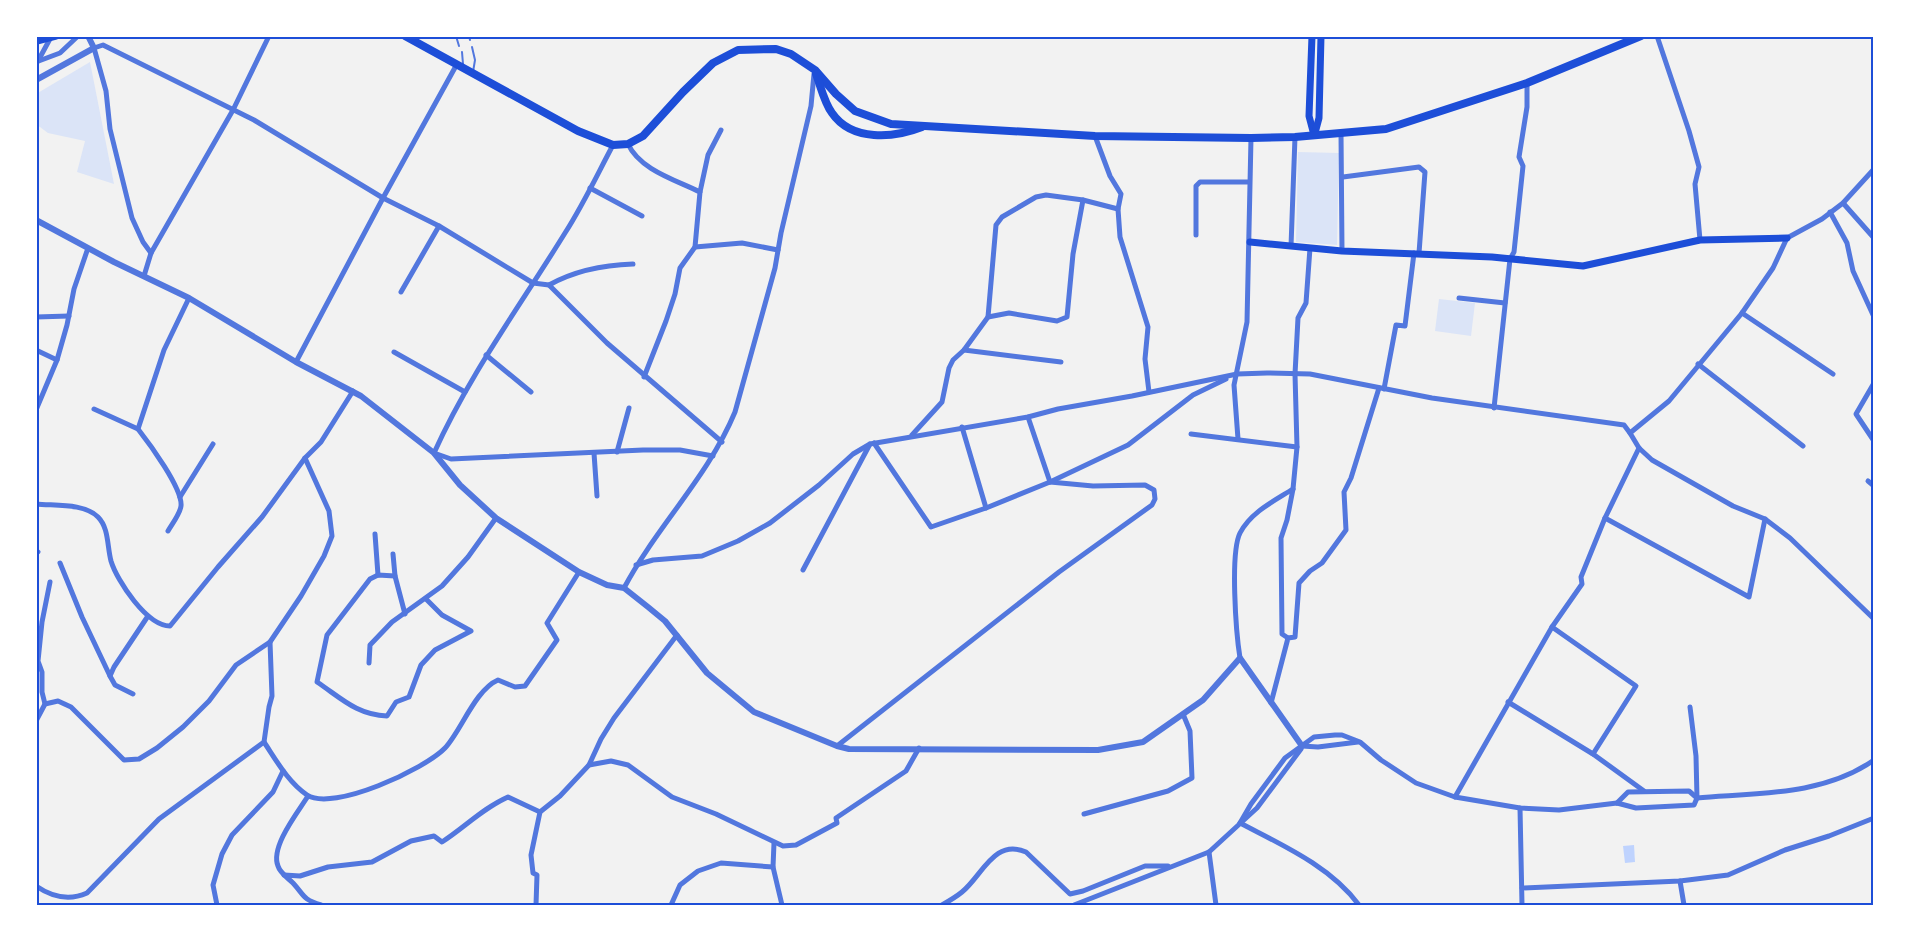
<svg xmlns="http://www.w3.org/2000/svg" width="1910" height="941" viewBox="0 0 1910 941" font-family="Commissioner,sans-serif">
<style>
.green{fill:#dbe4f7}
.water{fill:#bfd3fe}
.lines{fill:none;stroke-linecap:round;stroke-linejoin:round}
.service{stroke:#5277de;stroke-width:2}
.minor{stroke:#5277de;stroke-width:5}
.tertiary{stroke:#5277de;stroke-width:6}
.secondary{stroke:#1d4ed8;stroke-width:7}
.primary{stroke:#1d4ed8;stroke-width:8}
.neatline{fill:none;stroke:#1d4ed8;stroke-width:2}
</style>
<rect width="100%" height="100%" fill="#f2f2f2"/>
<!-- green -->
<g class="green">
<polygon points="90,62 114,184 77,172 85,141 48,133 36,124 36,94"/>
<polygon points="1298,152 1339,153 1337,245 1296,242"/>
<polygon points="1439,299 1475,303 1471,336 1435,331"/>
</g>
<!-- water -->
<polygon class="water" points="1634,845 1635,862 1625,863 1623,846"/>
<g class="lines">
<!-- service -->
<g class="service">
<polyline points="456,36 459,46"/>
<polyline points="469,36 470,40"/>
<polyline points="472,47 475,60 473,72"/>
<polyline points="462,52 463,64"/>
</g>
<!-- minor -->
<g class="minor">
<polyline points="1657,36 1689,131 1699,167 1695,184 1700,240"/>
<polyline points="38,61 51,37"/>
<polyline points="36,62 60,53 78,36"/>
<polyline points="1341,133 1342,251"/>
<polyline points="1095,136 1110,176 1121,194 1118,209 1120,237 1148,327 1145,359 1149,392"/>
<path d="M628 144C640 170 676 180 700 192L695 247 680 268 675 294 666 321 644 377"/>
<path d="M613 145C597 175 583 205 565 233 520 306 469 375 434 453L451 459 643 450H680L713 456"/>
<polyline points="1343,177 1419,167 1425,172 1419,253"/>
<polyline points="590,188 642,216"/>
<polyline points="700,192 708,155 721,130"/>
<polyline points="1843,203 1874,238"/>
<polyline points="1830,212 1847,243 1853,271 1874,317"/>
<polyline points="1196,235 1196,186 1200,182 1249,182"/>
<polyline points="1291,246 1295,137"/>
<polyline points="695,247 742,243 778,250"/>
<polyline points="151,253 143,242 132,218 110,129 106,91 94,48 103,45 254,120 383,198 439,226 533,283 549,285 607,343 722,442"/>
<polyline points="144,276 151,253 233,110 269,36"/>
<path d="M549 285C574 271 604 265 633 264"/>
<polyline points="401,292 439,226"/>
<polyline points="1459,298 1505,303"/>
<polyline points="1742,313 1833,374"/>
<polyline points="36,317 69,316"/>
<polyline points="988,317 1009,313 1057,321 1067,317 1073,254 1083,200"/>
<polyline points="36,350 57,360"/>
<polyline points="964,350 1061,362"/>
<polyline points="394,352 465,392"/>
<polyline points="486,355 531,392"/>
<polyline points="296,362 383,198 457,64"/>
<polyline points="1698,364 1803,446"/>
<polyline points="1874,383 1856,414 1874,441"/>
<polyline points="1384,389 1396,325 1405,326 1414,253"/>
<polyline points="1494,408 1510,259 1514,252 1523,166 1519,157 1527,107 1527,83"/>
<polyline points="94,409 138,429"/>
<polyline points="36,410 57,360 67,325 74,289 88,248"/>
<polyline points="1028,417 1050,482"/>
<polyline points="962,427 986,508"/>
<polyline points="1630,433 1639,448 1652,460 1733,506 1765,519 1790,538 1874,619"/>
<polyline points="1191,434 1297,447"/>
<polyline points="912,435 942,402 949,368 953,360 964,350 988,317 996,225 1002,217 1036,197 1046,195 1083,200 1118,209"/>
<polyline points="1238,439 1234,385 1247,322 1251,138"/>
<polyline points="874,443 931,527 986,508 1050,482 1128,445 1193,395 1226,379"/>
<polyline points="617,452 629,408"/>
<polyline points="594,453 597,496"/>
<polyline points="1868,481 1874,486"/>
<polyline points="180,497 213,444"/>
<path d="M36 504C55 506 84 503 98 517 109 528 107 546 111 561 117 581 147 626 170 626L218 567 262 517 305 458 321 442 353 391"/>
<polyline points="1605,518 1749,597 1765,519"/>
<path d="M168 531C172 524 180 514 181 506 183 489 149 443 138 429L164 350 189 298"/>
<polyline points="375,534 378,575"/>
<polyline points="36,551 38,552"/>
<polyline points="393,554 395,576 405,614"/>
<polyline points="60,563 82,617 110,676 114,667 148,616"/>
<polyline points="636,565 653,560 702,556 738,541 770,523 819,485 853,454 870,444 1028,417 1058,409 1132,396 1237,374 1267,373 1310,374 1432,398 1624,425 1630,433 1669,401 1742,313 1773,268 1787,238 1822,219 1843,203 1874,169"/>
<polyline points="803,570 870,444"/>
<path d="M395 576 378 575 370 579 327 635 317 682C341 698 357 715 387 716L396 702 409 697 421 665 435 650 471 631 442 615 426 599"/>
<path d="M624 588C657 526 708 477 735 412L775 268 781 233 811 106 814 74"/>
<polyline points="1552,627 1636,686 1593,754"/>
<polyline points="1288,638 1282,634 1281,538 1287,520 1293,489 1297,447 1295,374 1298,318 1306,303 1310,248"/>
<path d="M1240 658C1236 633 1230 553 1240 533 1251 512 1274 501 1293 489"/>
<polyline points="369,663 370,645 392,622 442,586 468,557 496,518"/>
<polyline points="110,676 115,685 133,694"/>
<polyline points="1508,702 1593,754 1644,791"/>
<polyline points="1271,703 1288,638 1295,637 1299,583 1310,571 1322,563 1346,530 1344,492 1351,478 1379,388"/>
<polyline points="45,704 42,692 42,672 38,661 42,622 50,582"/>
<polyline points="1690,707 1696,756 1697,798"/>
<polyline points="36,721 45,704 58,701 71,707 124,760 139,759 157,748 183,727 209,701 236,665 270,642"/>
<path d="M264 742C276 760 288 782 307 795 333 812 425 769 445 748 461 731 475 690 498 680L515 687 525 686 557 640 547 623 579 572"/>
<polyline points="837,746 1059,572 1152,505 1155,499 1154,490 1145,485 1093,486 1050,482"/>
<polyline points="1302,746 1318,747 1358,742"/>
<polyline points="589,765 601,739 614,718 677,635"/>
<path d="M308 796C298 812 270 847 278 866 280 873 288 878 293 883 305 896 302 899 321 905"/>
<polyline points="1455,797 1552,627 1582,584 1581,577 1605,518 1639,448"/>
<path d="M1617 803 1628 792 1689 791 1697 798C1756 793 1823 796 1874 760"/>
<polyline points="1520,808 1522,905"/>
<polyline points="1084,814 1168,791 1192,778 1190,731 1183,714"/>
<polyline points="1240,823 1251,804 1285,758 1314,737 1335,735 1342,735 1360,742 1381,760 1416,783 1455,797 1520,808 1559,810 1617,803 1636,808 1694,805 1697,798"/>
<path d="M1240 823C1282 845 1330 866 1359 905"/>
<polyline points="774,843 773,867 782,905"/>
<polyline points="1209,852 1216,905"/>
<path d="M284 875 300 876 328 867 372 862 411 841 434 836 442 842C464 828 483 808 508 797L540 812"/>
<polyline points="1680,881 1684,905"/>
<path d="M36 886C52 897 69 901 87 893L159 819 264 742 269 707 272 696 270 642 301 596 324 556 332 536 329 511 305 458"/>
<polyline points="1522,888 1680,881 1728,875 1785,850 1829,836 1874,818"/>
<polyline points="217,905 213,885 222,854 232,835 273,792 283,771"/>
<polyline points="536,905 537,875 533,873 531,855 540,812 560,796 589,765 611,761 628,765 672,797 716,814 783,846 796,845 837,823 836,818 906,771 919,748"/>
<polyline points="671,905 680,885 698,871 721,863 773,867"/>
<path d="M942 905C949 901 956 897 962 892 982 876 994 838 1026 852L1070 894 1083 891 1145 866H1168"/>
<polyline points="1074,905 1209,852 1257,808 1301,749"/>
</g>
<!-- tertiary -->
<g class="tertiary">
<polyline points="36,80 94,48 88,36"/>
<polyline points="36,220 114,262 189,298 296,362 361,396 434,453 460,485 496,518 579,572 607,585 624,588 648,607 665,621 707,673 754,712 837,746 849,749 1098,750 1143,742 1203,700 1240,658 1302,746"/>
</g>
<!-- secondary -->
<g class="secondary">
<polyline points="1312,36 1309,116 1314,135"/>
<polyline points="1315,133 1319,118 1321,36"/>
<polyline points="1250,242 1342,251 1492,257 1583,266 1700,240 1787,238"/>
</g>
<!-- primary -->
<g class="primary">
<polyline points="405,36 578,131 613,145 628,144 643,136 683,92 713,63 738,50 776,49 791,54 815,70 836,94 855,111 891,124 1095,136 1251,138 1295,137 1386,129 1527,83 1641,36"/>
<polyline points="36,41 55,36"/>
<path d="M816 74C821 87 824 102 832 113 852 142 894 138 922 127"/>
</g>
</g>
<!-- border -->
<rect width="1910" height="941" fill="none" stroke="#ffffff" stroke-width="75"/>
<rect x="38" y="38" width="1834" height="866" class="neatline"/>
</svg>
